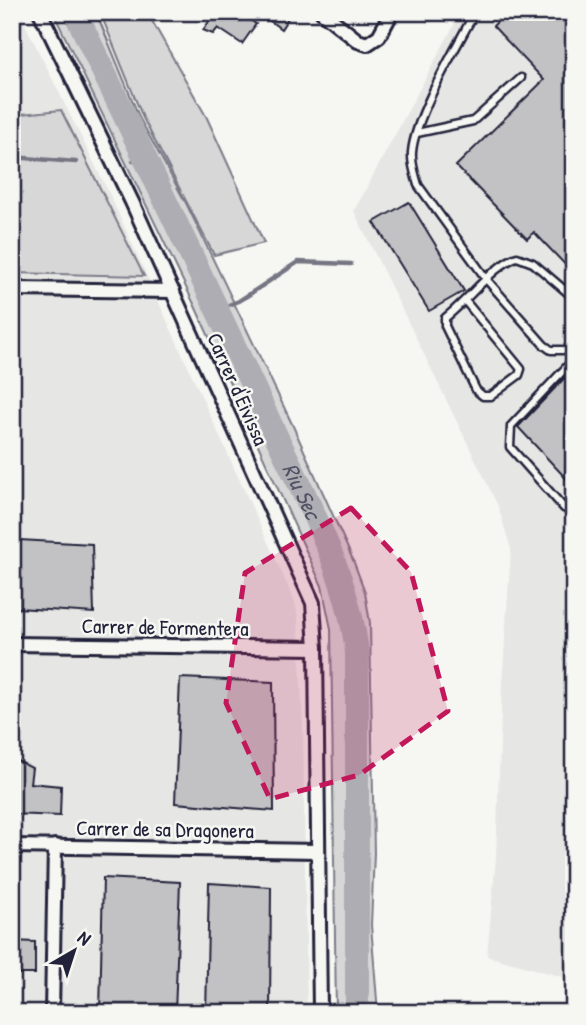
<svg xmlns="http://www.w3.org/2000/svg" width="586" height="1025" viewBox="0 0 586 1025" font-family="'Patrick Hand',sans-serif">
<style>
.built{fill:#e6e6e4}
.green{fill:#d7d7d7;stroke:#7c7c89;stroke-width:2}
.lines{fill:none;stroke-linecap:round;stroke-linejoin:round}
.stream{stroke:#757583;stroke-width:4.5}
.river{stroke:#adadb3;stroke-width:24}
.building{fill:#c2c2c4;stroke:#22223b;stroke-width:2}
.lane-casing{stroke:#22223b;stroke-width:11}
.street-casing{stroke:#22223b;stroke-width:18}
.lane{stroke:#f6f6f2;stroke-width:6}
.street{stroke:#f6f6f2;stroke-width:12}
.marked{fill:#c2185b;fill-opacity:0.2;stroke:#c2185b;stroke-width:5;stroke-dasharray:14 9;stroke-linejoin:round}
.labels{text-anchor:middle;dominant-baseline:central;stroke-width:5;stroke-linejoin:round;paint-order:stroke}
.street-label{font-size:21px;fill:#22223b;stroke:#f6f6f2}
.water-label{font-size:23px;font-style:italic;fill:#535365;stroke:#f6f6f2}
</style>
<rect width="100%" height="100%" fill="#f6f6f2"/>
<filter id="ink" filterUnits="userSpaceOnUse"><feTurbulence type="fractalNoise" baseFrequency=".0143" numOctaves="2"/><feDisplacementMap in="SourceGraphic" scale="14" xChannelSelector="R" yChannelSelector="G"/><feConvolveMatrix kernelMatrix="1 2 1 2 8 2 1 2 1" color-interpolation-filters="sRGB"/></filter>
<g filter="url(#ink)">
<!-- built -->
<g class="built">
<polygon points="12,12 19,12 110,195 295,602 298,617 303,728 307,1013 12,1013"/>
<polygon points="461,12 574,12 574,980 487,956 496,857 502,685 511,549 498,506 354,211"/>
</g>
<!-- green -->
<g class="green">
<polygon points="53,12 96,12 140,119 187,205 293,426 353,560 365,592 370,623 374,853 371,925 378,1013 336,1013 331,629 322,586 195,306"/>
<polygon points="100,12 147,12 207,118 264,243 214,255 143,118"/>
<polygon points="61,110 144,276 12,273 12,115"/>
</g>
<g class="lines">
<!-- stream -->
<g class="stream">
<polyline points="12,157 76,162"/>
<polyline points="133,161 147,163"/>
<polyline points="218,309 239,301 298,262 351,264"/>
</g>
<!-- river -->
<path class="river" id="s1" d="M75 12C140 148 206 284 269 421 304 496 348 571 357 653V1013"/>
</g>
<!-- building -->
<g class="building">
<polygon points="216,12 239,12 256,24 242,44 218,28 213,34 203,30"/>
<polygon points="258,12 292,12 281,29"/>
<polygon points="507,12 574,12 574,274 534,232 527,239 456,166 544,80 493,26"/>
<polygon points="409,202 464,291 429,311 374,222"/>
<polygon points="574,368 574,487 518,427"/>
<polygon points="19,540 92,544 94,613 18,608"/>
<polygon points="180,678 273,682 274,811 175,803"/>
<polygon points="12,758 32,768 30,783 61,786 60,816 12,814"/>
<polygon points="103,878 180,882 175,1013 100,1013"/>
<polygon points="209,883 271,887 270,1013 206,1013"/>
<polygon points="12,941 35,942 35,974 12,974"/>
</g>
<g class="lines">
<defs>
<g id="lane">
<path d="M475 12C457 46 415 116 412 152 411 164 415 174 418 185L487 280 544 345 551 350H574"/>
<polyline points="417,133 473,121 521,78"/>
<path d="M466 302 521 369 519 375 491 396H483L476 390 445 326V318C467 301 495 264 517 257L533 263 574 298"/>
<polyline points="574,359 511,426 510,447 564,508 574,513"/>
</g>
<g id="street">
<polyline points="40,12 132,202 313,603 316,648 320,1013"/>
<polyline points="322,12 358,41 367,44 379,36 392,12"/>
<polyline points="12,289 173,291"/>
<polyline points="12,644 316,648"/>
<polyline points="12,846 317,851"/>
<polyline points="52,1013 55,846"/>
</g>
</defs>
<!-- lane casing -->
<use href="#lane" class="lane-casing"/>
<!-- street casing -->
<use href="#street" class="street-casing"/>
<!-- lane -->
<use href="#lane" class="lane"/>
<!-- street -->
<use href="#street" class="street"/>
</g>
</g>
<!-- marked area -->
<path class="marked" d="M351 508 411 572 448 711 359 775 270 799 226 703 245 573Z"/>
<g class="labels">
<!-- street labels -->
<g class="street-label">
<text transform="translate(238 389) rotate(66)">Carrer d'Eivissa</text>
<text transform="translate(165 627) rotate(1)">Carrer de Formentera</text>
<text transform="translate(165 829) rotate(1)">Carrer de sa Dragonera</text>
</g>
<!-- water labels -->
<g class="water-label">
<text stroke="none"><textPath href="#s1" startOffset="530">Riu Sec</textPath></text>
</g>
</g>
<!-- margin -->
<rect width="586" height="1025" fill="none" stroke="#f6f6f2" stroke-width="42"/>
<rect x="21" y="21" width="544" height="983" fill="none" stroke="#22223b" stroke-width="2.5" filter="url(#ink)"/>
<!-- north arrow -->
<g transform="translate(74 951) rotate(39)" stroke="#f6f6f2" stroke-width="5" paint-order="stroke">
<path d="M0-5L12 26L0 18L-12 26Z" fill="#22223b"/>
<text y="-10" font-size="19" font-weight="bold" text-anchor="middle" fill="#22223b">N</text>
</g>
</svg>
